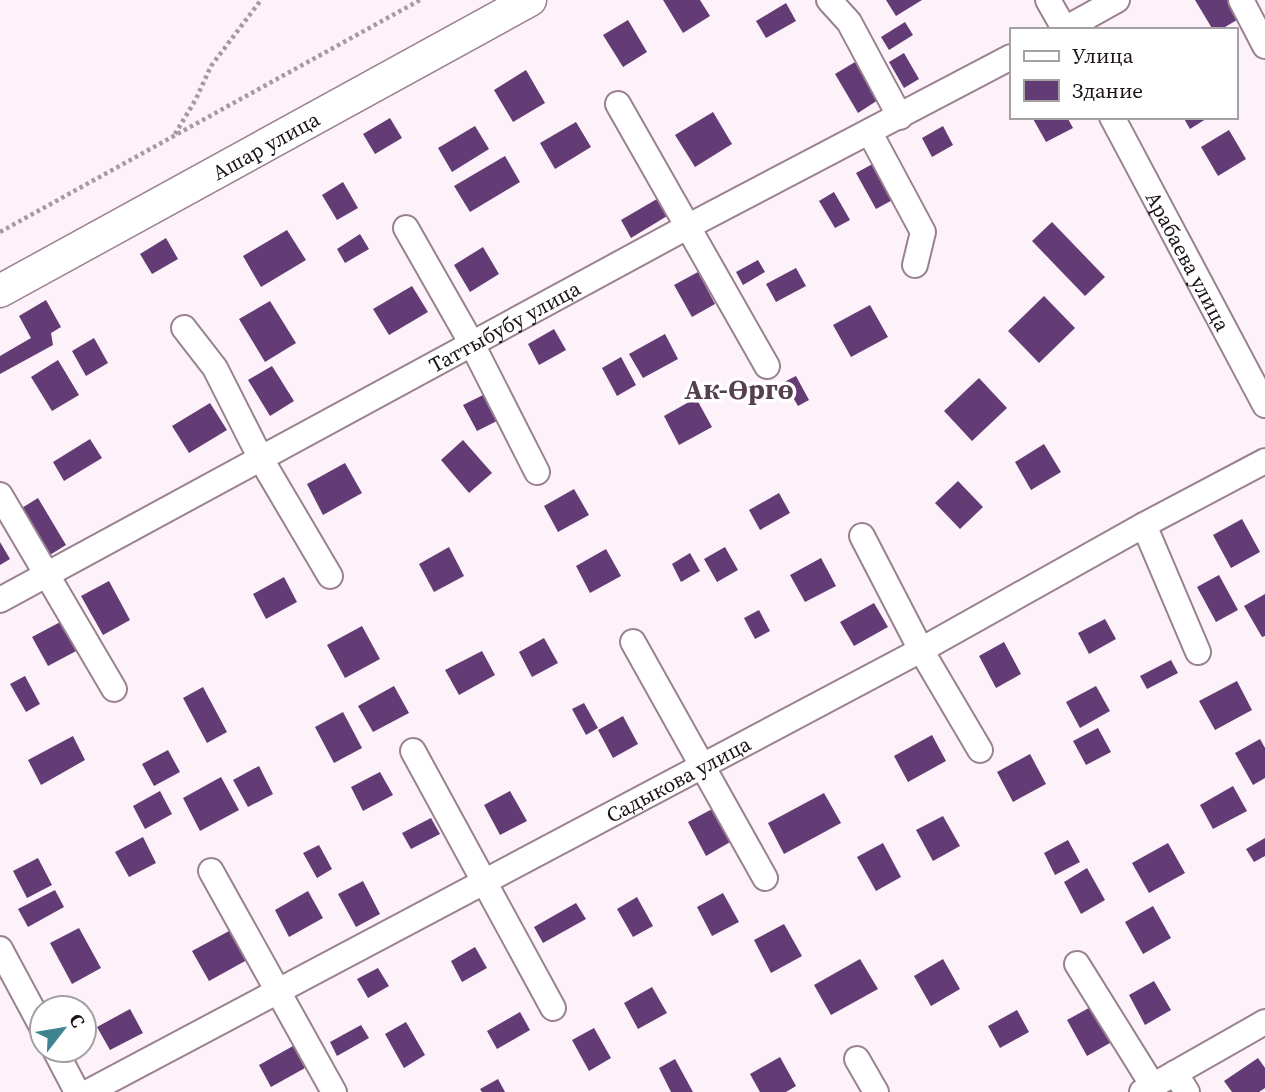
<svg xmlns="http://www.w3.org/2000/svg" width="1265" height="1092" viewBox="0 0 1265 1092" font-family="'Source Serif 4',serif">
<style>
.building{fill:#643c75}
.lines{fill:none;stroke-linecap:round;stroke-linejoin:round}
.minor-casing{stroke:#9a8190;stroke-width:28}
.tertiary-casing{stroke:#9a8190;stroke-width:35}
.path{stroke:#a49aa1;stroke-width:4.5;stroke-dasharray:3.5 3.5;stroke-linecap:butt}
.minor{stroke:#fff;stroke-width:24}
.tertiary{stroke:#fff;stroke-width:32}
.labels{text-anchor:middle;dominant-baseline:central;stroke-width:7;stroke-linejoin:round;paint-order:stroke}
.street-label{font-size:21px;fill:#1b1218;stroke:#fff}
.district-label{font-size:28px;font-weight:bold;fill:#553f4d;stroke:#fff}
</style>
<rect width="100%" height="100%" fill="#fdf2f9"/>
<!-- building -->
<g class="building">
<polygon points="663,0 700,0 710,16 683,33"/>
<polygon points="886,0 922,0 896,16"/>
<polygon points="1195,0 1239,0 1247,14 1220,30 1213,30"/>
<polygon points="786,3 796,21 766,38 756,21"/>
<polygon points="628,20 647,52 623,67 603,35"/>
<polygon points="905,22 913,35 889,50 881,37"/>
<polygon points="904,53 919,79 904,88 889,62"/>
<polygon points="855,62 878,100 858,113 835,74"/>
<polygon points="526,70 545,103 513,122 494,90"/>
<polygon points="713,112 732,144 695,167 675,135"/>
<polygon points="1032,117 1067,117 1073,128 1046,142"/>
<polygon points="1183,117 1209,117 1190,129"/>
<polygon points="390,118 402,138 375,154 363,134"/>
<polygon points="576,122 591,147 555,169 540,143"/>
<polygon points="475,126 489,149 452,172 438,148"/>
<polygon points="943,126 953,145 932,157 922,138"/>
<polygon points="1229,130 1246,159 1218,176 1201,147"/>
<polygon points="505,156 520,182 470,212 454,186"/>
<polygon points="878,161 898,197 876,209 856,173"/>
<polygon points="343,182 358,208 337,220 322,195"/>
<polygon points="834,192 850,220 835,228 819,201"/>
<polygon points="662,196 672,213 631,238 621,220"/>
<polygon points="1052,222 1105,277 1085,296 1032,241"/>
<polygon points="287,230 306,260 261,287 243,256"/>
<polygon points="360,234 369,249 345,263 337,249"/>
<polygon points="166,238 178,259 152,274 140,254"/>
<polygon points="483,247 499,274 470,292 454,265"/>
<polygon points="758,260 765,272 743,285 736,272"/>
<polygon points="796,268 806,286 776,302 766,284"/>
<polygon points="698,272 715,304 692,317 674,285"/>
<polygon points="412,286 428,312 389,335 373,309"/>
<polygon points="1044,296 1075,328 1039,363 1008,331"/>
<polygon points="46,300 61,327 51,333 53,345 0,374 0,356 31,338 19,316"/>
<polygon points="270,301 296,343 265,362 239,319"/>
<polygon points="870,305 888,337 851,357 833,325"/>
<polygon points="554,329 566,350 539,365 528,344"/>
<polygon points="665,334 678,359 643,378 629,354"/>
<polygon points="94,338 108,363 86,376 72,351"/>
<polygon points="621,357 636,385 617,396 602,368"/>
<polygon points="58,360 79,395 52,411 31,377"/>
<polygon points="272,366 294,401 270,416 248,380"/>
<polygon points="796,376 809,400 798,406 784,382"/>
<polygon points="979,378 1007,408 972,441 944,411"/>
<polygon points="485,394 499,420 477,431 463,405"/>
<polygon points="696,398 712,427 679,445 664,416"/>
<polygon points="210,403 227,430 189,453 172,426"/>
<polygon points="90,439 102,458 64,481 53,462"/>
<polygon points="463,440 492,473 469,493 441,460"/>
<polygon points="1044,444 1061,472 1031,490 1015,462"/>
<polygon points="345,463 362,493 323,515 307,484"/>
<polygon points="958,481 983,507 960,529 935,503"/>
<polygon points="574,489 589,515 558,532 544,506"/>
<polygon points="779,493 790,513 760,530 749,510"/>
<polygon points="38,498 66,545 45,558 17,511"/>
<polygon points="1242,519 1260,552 1231,568 1213,535"/>
<polygon points="0,542 10,559 0,565"/>
<polygon points="449,547 464,576 434,592 419,564"/>
<polygon points="725,547 738,570 717,582 704,559"/>
<polygon points="606,549 621,576 590,593 576,566"/>
<polygon points="690,553 700,571 681,582 672,564"/>
<polygon points="821,558 836,586 805,602 790,575"/>
<polygon points="1219,575 1238,610 1216,622 1197,587"/>
<polygon points="284,577 297,602 266,619 253,594"/>
<polygon points="109,581 130,620 103,635 81,596"/>
<polygon points="1265,594 1265,636 1262,637 1244,606"/>
<polygon points="874,603 888,627 854,646 840,622"/>
<polygon points="759,610 770,631 755,639 744,618"/>
<polygon points="1105,619 1116,639 1089,654 1078,633"/>
<polygon points="64,620 80,649 48,666 32,637"/>
<polygon points="362,626 380,659 345,678 327,645"/>
<polygon points="544,638 558,663 532,677 519,652"/>
<polygon points="1004,642 1021,674 996,688 979,656"/>
<polygon points="482,651 495,675 459,695 445,670"/>
<polygon points="1171,660 1178,673 1147,689 1140,676"/>
<polygon points="25,676 40,704 26,712 10,684"/>
<polygon points="1237,681 1252,710 1215,730 1199,701"/>
<polygon points="394,686 409,713 373,732 358,706"/>
<polygon points="1096,686 1110,711 1080,728 1066,702"/>
<polygon points="203,687 227,732 207,743 183,698"/>
<polygon points="584,703 598,728 586,735 572,709"/>
<polygon points="343,712 362,748 334,763 315,727"/>
<polygon points="623,716 638,744 613,758 598,730"/>
<polygon points="1098,728 1111,752 1086,765 1073,741"/>
<polygon points="932,735 946,761 908,782 894,756"/>
<polygon points="73,736 85,760 41,785 28,760"/>
<polygon points="1260,739 1265,748 1265,778 1253,785 1235,753"/>
<polygon points="168,750 180,772 154,786 142,764"/>
<polygon points="1030,754 1046,784 1013,802 997,772"/>
<polygon points="259,766 273,794 248,807 233,780"/>
<polygon points="380,772 393,795 363,811 351,787"/>
<polygon points="221,777 239,810 200,831 183,798"/>
<polygon points="1233,786 1247,811 1213,829 1200,805"/>
<polygon points="160,791 172,814 145,829 133,806"/>
<polygon points="510,791 527,821 500,835 484,805"/>
<polygon points="824,793 841,823 784,854 768,823"/>
<polygon points="714,808 732,841 706,856 688,822"/>
<polygon points="943,816 960,846 933,861 916,830"/>
<polygon points="431,818 440,834 411,849 402,833"/>
<polygon points="143,837 156,863 129,877 115,852"/>
<polygon points="1265,838 1265,856 1254,862 1246,849"/>
<polygon points="1068,840 1080,862 1055,875 1044,853"/>
<polygon points="883,843 901,877 876,891 857,857"/>
<polygon points="1168,843 1185,873 1149,893 1132,863"/>
<polygon points="319,845 332,869 317,878 303,853"/>
<polygon points="38,858 52,885 27,898 13,871"/>
<polygon points="1087,868 1105,900 1081,914 1064,882"/>
<polygon points="363,881 380,914 356,927 338,894"/>
<polygon points="55,890 64,907 28,927 18,909"/>
<polygon points="308,891 323,918 289,937 275,910"/>
<polygon points="723,893 739,922 712,936 697,907"/>
<polygon points="637,897 653,926 633,937 617,909"/>
<polygon points="576,903 586,919 543,943 534,927"/>
<polygon points="1153,906 1171,938 1143,954 1125,922"/>
<polygon points="784,924 802,956 771,973 754,940"/>
<polygon points="79,928 101,968 72,984 50,943"/>
<polygon points="231,930 247,960 209,981 192,951"/>
<polygon points="475,947 487,968 462,982 451,961"/>
<polygon points="860,959 878,989 831,1015 814,985"/>
<polygon points="943,959 960,989 931,1006 914,976"/>
<polygon points="378,968 389,986 368,998 357,979"/>
<polygon points="1154,981 1171,1010 1145,1025 1129,995"/>
<polygon points="652,987 667,1013 638,1029 624,1003"/>
<polygon points="1096,1004 1117,1039 1087,1056 1067,1020"/>
<polygon points="130,1009 143,1033 110,1050 97,1027"/>
<polygon points="1017,1010 1029,1032 1000,1048 988,1026"/>
<polygon points="520,1012 530,1030 497,1049 487,1031"/>
<polygon points="406,1022 425,1055 404,1068 385,1034"/>
<polygon points="361,1025 369,1038 337,1056 330,1042"/>
<polygon points="594,1028 611,1058 589,1071 572,1040"/>
<polygon points="293,1046 305,1068 271,1087 259,1065"/>
<polygon points="780,1057 796,1086 786,1092 760,1092 750,1074"/>
<polygon points="1258,1058 1265,1068 1265,1088 1259,1092 1232,1092 1224,1081"/>
<polygon points="675,1059 693,1092 671,1092 659,1068"/>
<polygon points="498,1079 505,1092 482,1092 480,1089"/>
</g>
<g class="lines">
<defs>
<g id="minor">
<polyline points="829,0 849,22 900,117"/>
<polyline points="1048,0 1065,30"/>
<polyline points="1241,0 1265,46"/>
<polyline points="1063,30 1117,0"/>
<polyline points="618,104 767,366"/>
<path id="s1" d="M1112 117 1265 405"/>
<polyline points="870,133 923,232 915,265"/>
<polyline points="406,228 472,344 537,472"/>
<polyline points="184,328 215,368 261,459 330,576"/>
<polyline points="0,495 114,689"/>
<polyline points="1144,525 1198,652"/>
<polyline points="862,536 921,650 980,750"/>
<path id="s2" d="M0 600 687 227 1011 57"/>
<polyline points="633,642 765,878"/>
<polyline points="413,751 553,1008"/>
<polyline points="211,871 334,1092"/>
<polyline points="0,949 42,1027"/>
<polyline points="1077,964 1153,1086"/>
<polyline points="55,1050 77,1092"/>
<polyline points="857,1059 876,1092"/>
<polyline points="1175,1073 1187,1092"/>
<path id="s3" d="M88 1092 921 650 1144 525 1265 461"/>
<polyline points="1142,1092 1265,1022"/>
</g>
<g id="tertiary">
<path id="s4" d="M0 291 530 0"/>
</g>
</defs>
<!-- minor casing -->
<use href="#minor" class="minor-casing"/>
<!-- tertiary casing -->
<use href="#tertiary" class="tertiary-casing"/>
<!-- path -->
<g class="path">
<polyline points="175,134 196,99 211,66 261,0"/>
<polyline points="0,232 420,0"/>
</g>
<!-- minor -->
<use href="#minor" class="minor"/>
<!-- tertiary -->
<use href="#tertiary" class="tertiary"/>
</g>
<g class="labels">
<!-- street labels -->
<g class="street-label">
<text stroke="none"><textPath href="#s4" startOffset="303">Ашар улица</textPath></text>
<text stroke="none"><textPath href="#s1" startOffset="163">Арабаева улица</textPath></text>
<text stroke="none"><textPath href="#s2" startOffset="574">Таттыбубу улица</textPath></text>
<text stroke="none"><textPath href="#s3" startOffset="668">Садыкова улица</textPath></text>
</g>
<!-- district labels -->
<g class="district-label">
<text x="739" y="389">Ак-Өргө</text>
</g>
</g>
<!-- legend -->
<rect x="1010" y="28" width="228" height="91" fill="#ffffff" stroke="#a4a0a3" stroke-width="2"/>
<rect x="1024" y="51" width="35" height="10" fill="#ffffff" stroke="#a4a0a3" stroke-width="2"/>
<text x="1072" y="63" font-size="21" fill="#1b1218">Улица</text>
<rect x="1024" y="80" width="35" height="21" fill="#643c75" stroke="#a4a0a3" stroke-width="2"/>
<text x="1072" y="98" font-size="21" fill="#1b1218">Здание</text>
<!-- north arrow -->
<g transform="translate(63 1029) rotate(59)"><circle r="33" fill="#ffffff" stroke="#a4a0a3" stroke-width="2"/>
<path d="M0-5L12 26L0 18L-12 26Z" fill="#3f8391"/>
<text y="-10" font-size="19" font-weight="bold" text-anchor="middle" fill="#1b1218">С</text>
</g>
</svg>
